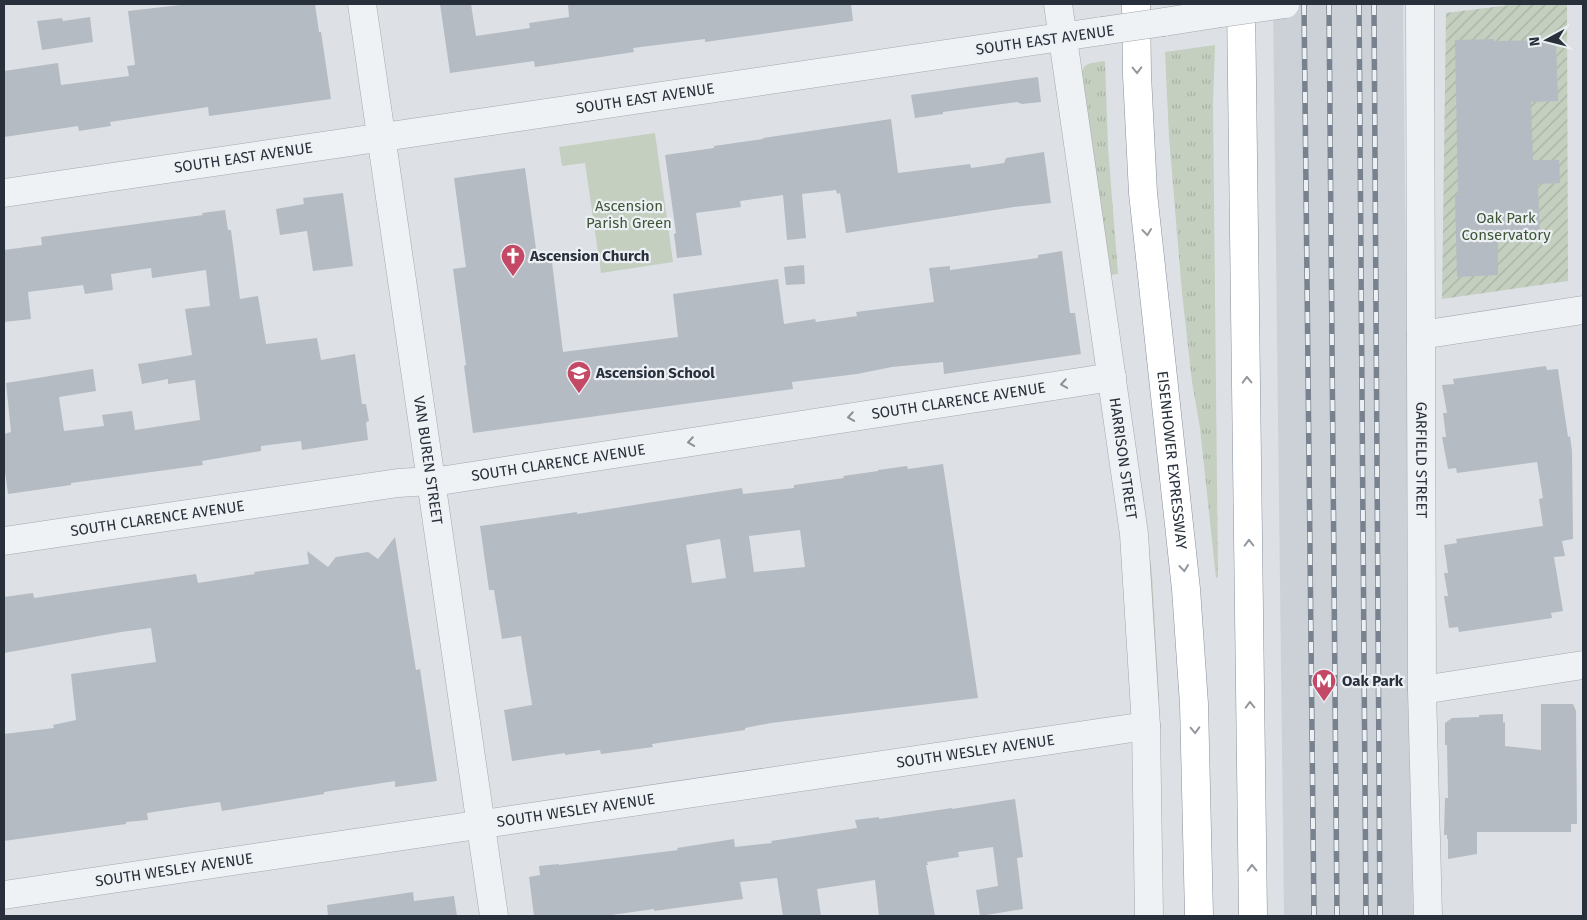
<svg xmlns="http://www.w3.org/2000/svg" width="1587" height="920" viewBox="0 0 1587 920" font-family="'Fira Sans',sans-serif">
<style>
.built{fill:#cbd1d7}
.grass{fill:url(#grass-tufts)}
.park{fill:#c4cfbf}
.garden{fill:url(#garden-furrows)}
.building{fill:#b5bbc2;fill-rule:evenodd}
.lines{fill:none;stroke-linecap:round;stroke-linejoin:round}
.minor-casing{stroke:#a3a8af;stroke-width:29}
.highway-casing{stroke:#86909b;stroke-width:29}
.minor{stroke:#eff2f5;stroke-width:28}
.highway{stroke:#fff;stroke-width:28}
.rail-casing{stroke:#78828e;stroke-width:5.5}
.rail{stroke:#ecf0f4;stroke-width:4;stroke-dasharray:11;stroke-linecap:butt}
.minor-bridge-casing{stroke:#a3a8af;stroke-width:29;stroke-linecap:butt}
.minor-bridge{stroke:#eff2f5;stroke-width:28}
.oneway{stroke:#94989d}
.oneway2{stroke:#8c9198}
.labels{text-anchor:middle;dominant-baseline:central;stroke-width:4.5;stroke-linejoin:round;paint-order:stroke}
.street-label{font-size:15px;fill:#28303b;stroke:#ecf0f4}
.park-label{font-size:15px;fill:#3f5636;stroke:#ecf0f4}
.poi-label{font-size:15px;font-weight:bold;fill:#28303b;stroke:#ecf0f4;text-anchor:start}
</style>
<defs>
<pattern id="grass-tufts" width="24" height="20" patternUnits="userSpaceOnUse" patternTransform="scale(1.25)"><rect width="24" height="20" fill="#c4cfbf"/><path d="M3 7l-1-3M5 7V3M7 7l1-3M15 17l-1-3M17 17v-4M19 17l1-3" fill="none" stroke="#a8b2a5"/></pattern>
<pattern id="garden-furrows" width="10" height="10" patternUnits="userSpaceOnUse" patternTransform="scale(1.25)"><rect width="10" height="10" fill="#c4cfbf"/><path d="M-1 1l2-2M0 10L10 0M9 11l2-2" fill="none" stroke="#a8b2a5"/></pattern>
</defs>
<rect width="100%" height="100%" fill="#dde1e6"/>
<!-- built -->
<polygon class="built" points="1273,4 1403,4 1413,916 1284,916"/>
<!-- grass -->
<g class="grass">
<polygon points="1215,45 1213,104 1218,577 1216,578 1200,428 1192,382 1182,293 1169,137 1165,52"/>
<path d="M1105 61 1108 147 1118 274 1111 275 1144 509 1152 573 1159 697 1162 916 1077 79 1082 77C1080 62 1093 63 1105 61Z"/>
</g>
<!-- park -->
<polygon class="park" points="655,133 673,262 601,273 585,163 562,166 559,147"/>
<!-- garden -->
<polygon class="garden" points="1518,4 1567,4 1568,281 1442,299 1446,13"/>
<!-- building -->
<g class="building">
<polygon points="189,4 315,4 319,32 321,32 331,99 209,116 208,107 110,122 111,126 79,131 78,126 4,137 4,71 58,63 61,85 129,76 127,66 135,65 128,11"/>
<polygon points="440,4 471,4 476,36 530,28 529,23 569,17 568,4 851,4 853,21 705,42 705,39 633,48 634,52 535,67 534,61 450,73"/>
<polygon points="90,17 93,42 42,50 37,21 62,18 63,21"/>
<polygon points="1494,39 1494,41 1556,40 1558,101 1531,102 1533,160 1559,160 1560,183 1538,184 1540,239 1498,240 1498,275 1457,277 1455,195 1458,195 1455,40"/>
<polygon points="1038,77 1041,102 1022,104 1017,102 943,112 943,114 915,118 911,95"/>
<polygon points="891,119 898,173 970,164 971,168 1004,163 1006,158 1044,152 1051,203 1014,207 846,233 840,193 837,194 836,190 802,194 806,238 787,240 783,195 740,201 741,207 696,213 702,255 677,258 674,234 676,233 665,155 714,148 714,146 763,139 763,138"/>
<polygon points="525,168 537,256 551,254 563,352 678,337 673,294 778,279 784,324 815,319 816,322 857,316 856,312 934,302 929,268 950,266 950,270 1038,258 1038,255 1062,251 1070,313 1075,313 1081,354 944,374 943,362 892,367 857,374 792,382 793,389 473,433 464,366 466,365 453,269 466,267 454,178"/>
<polygon points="343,193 353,266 313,271 307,231 280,235 276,209 304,204 303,198"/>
<polygon points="225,210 228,230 231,230 240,299 258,296 266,344 317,338 321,360 355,354 362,404 366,404 369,421 366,422 368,440 302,450 301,441 261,446 261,451 202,461 203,465 71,483 71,485 8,494 4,464 4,434 11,432 6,383 93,369 96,391 59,397 64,431 104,426 102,415 132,411 135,430 200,420 195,380 168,384 168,379 142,384 138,364 192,355 185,309 210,306 206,270 152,278 151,268 111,274 113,290 85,294 83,285 28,292 31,319 4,322 4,250 42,245 41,237 203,215 202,213"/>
<polygon points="804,265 805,284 786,285 784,267"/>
<polygon points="1546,366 1547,370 1558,369 1568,437 1570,436 1572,452 1573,539 1562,541 1565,556 1554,557 1563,611 1551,613 1552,618 1459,632 1458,627 1449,628 1444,596 1448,596 1444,573 1448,573 1444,545 1457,543 1456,539 1543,526 1539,499 1543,498 1537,462 1457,473 1456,468 1448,469 1442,437 1446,437 1443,413 1447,413 1442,385 1454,384 1453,379"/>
<path d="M943 464 978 698 771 723 745 728V730L652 744 653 747 601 754 600 750 565 755V753L512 761 504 710 532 705 521 636 502 639 494 590H489L480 526 577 512V514L742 488 743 494 794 488V485L844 478 843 476 878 471V470L907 466 908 469ZM800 530 805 567 754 572 749 536ZM720 539 726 578 692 583 686 545Z"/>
<polygon points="395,537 416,670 420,669 437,781 395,787 395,781 357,787 324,792 324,794 222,811 220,802 147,813 148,820 126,822 126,824 4,841 4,734 54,728 53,725 76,720 71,674 156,662 151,628 121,632 4,653 4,597 33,593 34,598 196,574 198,583 255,574 254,572 309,564 307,551 328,567 336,557 368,552 378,559"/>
<polygon points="1541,704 1573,704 1576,711 1577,824 1571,824 1571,832 1477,832 1477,854 1448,859 1448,839 1447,839 1447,835 1444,835 1445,798 1448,798 1447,745 1445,745 1445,723 1452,718 1479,717 1479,715 1503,714 1503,723 1505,722 1505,746 1541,750"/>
<polygon points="1015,799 1023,857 1017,858 1023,909 980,916 976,890 998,886 993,847 958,852 959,857 927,862 928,865 926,865 935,916 879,916 875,880 817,889 821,916 783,916 777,878 740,882 743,899 654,911 654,909 604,916 534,916 529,877 540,875 539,866 559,864 559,865 678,850 677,848 734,839 735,847 772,843 771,841 857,828 855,820 879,817 879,819 952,808 952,809"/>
<polygon points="413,892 414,901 454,896 457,916 328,916 327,905"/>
</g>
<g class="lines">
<defs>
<g id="minor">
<path id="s1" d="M362 4 494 916"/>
<path id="s2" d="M1058 4 1134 534 1146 726 1149 916"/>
<path id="s3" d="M1420 4 1422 690 1428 916"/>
<polyline points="1164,22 1215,14"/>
<path id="s4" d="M4 193 1102 31"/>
<polyline points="1421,335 1583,310"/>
<path id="s5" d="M4 541 398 483 446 480 1112 377"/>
<polyline points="1422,690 1583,665"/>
<path id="s6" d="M4 895 1146 726"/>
</g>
<g id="highway">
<path id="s7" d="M1136 4 1137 75 1143 193 1186 589 1194 704 1199 916"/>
<polyline points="1241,4 1253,916"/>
</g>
</defs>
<!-- minor casing -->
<use href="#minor" class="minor-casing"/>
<!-- highway casing -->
<use href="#highway" class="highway-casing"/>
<!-- minor -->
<use href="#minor" class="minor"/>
<!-- highway -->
<use href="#highway" class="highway"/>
<defs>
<g id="rail">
<polyline points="1304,4 1314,916"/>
<polyline points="1329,4 1337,916"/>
<polyline points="1359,4 1366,916"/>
<polyline points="1374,4 1380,916"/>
</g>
</defs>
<!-- rail casing -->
<use href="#rail" class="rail-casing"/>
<!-- rail -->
<use href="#rail" class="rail"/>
<defs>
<g id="minor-bridge">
<polyline points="1215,14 1285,4"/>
<polyline points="1102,31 1164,22"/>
</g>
</defs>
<!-- minor-bridge casing -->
<use href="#minor-bridge" class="minor-bridge-casing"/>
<!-- minor-bridge -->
<use href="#minor-bridge" class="minor-bridge"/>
</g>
<!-- one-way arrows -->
<defs><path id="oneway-chevron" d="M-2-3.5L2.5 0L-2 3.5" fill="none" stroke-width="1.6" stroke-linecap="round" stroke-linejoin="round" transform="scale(1.25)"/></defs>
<g class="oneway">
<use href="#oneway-chevron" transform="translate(1137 70) rotate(89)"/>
<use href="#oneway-chevron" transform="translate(1147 232) rotate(84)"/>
<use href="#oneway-chevron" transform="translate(1247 380) rotate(-91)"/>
<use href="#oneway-chevron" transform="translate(1249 543) rotate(-91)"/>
<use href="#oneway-chevron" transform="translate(1184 568) rotate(84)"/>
<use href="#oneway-chevron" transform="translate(1250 705) rotate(-91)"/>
<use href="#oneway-chevron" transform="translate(1195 730) rotate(88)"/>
<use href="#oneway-chevron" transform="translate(1252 868) rotate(-91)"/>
</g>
<g class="oneway2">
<use href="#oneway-chevron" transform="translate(1064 384) rotate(171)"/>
<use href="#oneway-chevron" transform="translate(851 417) rotate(171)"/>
<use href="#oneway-chevron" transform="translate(691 442) rotate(171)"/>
</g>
<!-- icons -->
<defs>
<symbol id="church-pin" viewBox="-11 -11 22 30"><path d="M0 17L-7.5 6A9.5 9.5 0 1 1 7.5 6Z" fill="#c44966" stroke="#ecf0f4"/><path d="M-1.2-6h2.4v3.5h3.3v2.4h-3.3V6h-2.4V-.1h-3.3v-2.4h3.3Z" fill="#fff"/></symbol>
<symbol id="school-pin" viewBox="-11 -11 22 30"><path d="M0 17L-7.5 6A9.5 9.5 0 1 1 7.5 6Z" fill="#c44966" stroke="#ecf0f4"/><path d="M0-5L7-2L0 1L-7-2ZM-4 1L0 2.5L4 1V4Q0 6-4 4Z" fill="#fff"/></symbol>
<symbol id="metro-pin" viewBox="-11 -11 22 30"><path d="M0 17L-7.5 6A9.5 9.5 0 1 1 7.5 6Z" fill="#c44966" stroke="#ecf0f4"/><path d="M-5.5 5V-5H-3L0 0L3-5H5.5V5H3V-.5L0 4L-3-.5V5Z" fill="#fff"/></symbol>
</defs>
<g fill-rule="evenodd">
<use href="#church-pin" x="499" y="242" width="28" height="38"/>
<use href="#school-pin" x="565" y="359" width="28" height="38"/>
<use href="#metro-pin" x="1310" y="667" width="28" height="38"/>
</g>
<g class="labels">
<!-- street labels -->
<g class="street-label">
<text transform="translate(1045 40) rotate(-8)">SOUTH EAST AVENUE</text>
<text stroke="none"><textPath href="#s4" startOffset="648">SOUTH EAST AVENUE</textPath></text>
<text stroke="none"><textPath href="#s4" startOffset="242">SOUTH EAST AVENUE</textPath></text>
<text stroke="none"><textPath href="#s5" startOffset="965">SOUTH CLARENCE AVENUE</textPath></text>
<text stroke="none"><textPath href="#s2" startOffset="459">HARRISON STREET</textPath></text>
<text stroke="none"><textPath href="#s1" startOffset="461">VAN BUREN STREET</textPath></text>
<text stroke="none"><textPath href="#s7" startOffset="458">EISENHOWER EXPRESSWAY</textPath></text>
<text stroke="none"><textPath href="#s3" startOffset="456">GARFIELD STREET</textPath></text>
<text stroke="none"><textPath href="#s5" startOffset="560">SOUTH CLARENCE AVENUE</textPath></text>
<text stroke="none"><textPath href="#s5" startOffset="155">SOUTH CLARENCE AVENUE</textPath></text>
<text stroke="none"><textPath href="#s6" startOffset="982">SOUTH WESLEY AVENUE</textPath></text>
<text stroke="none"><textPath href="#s6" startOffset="578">SOUTH WESLEY AVENUE</textPath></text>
<text stroke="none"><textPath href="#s6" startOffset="172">SOUTH WESLEY AVENUE</textPath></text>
</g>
<!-- park labels -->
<g class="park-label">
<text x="629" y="206">Ascension<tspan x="629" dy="17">Parish Green</tspan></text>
<text x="1506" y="218">Oak Park<tspan x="1506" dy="17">Conservatory</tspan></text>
</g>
<!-- poi labels -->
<g class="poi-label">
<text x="530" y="256">Ascension Church</text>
<text x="596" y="373">Ascension School</text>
<text x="1342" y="681">Oak Park</text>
</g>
</g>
<!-- border -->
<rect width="1587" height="920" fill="none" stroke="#28303b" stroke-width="10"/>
<!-- north arrow -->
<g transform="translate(1547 40) rotate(263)" stroke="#ecf0f4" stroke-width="4" paint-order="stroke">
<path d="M0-4L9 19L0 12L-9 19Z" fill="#28303b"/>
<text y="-8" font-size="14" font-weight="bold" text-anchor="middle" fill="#28303b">N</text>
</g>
</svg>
